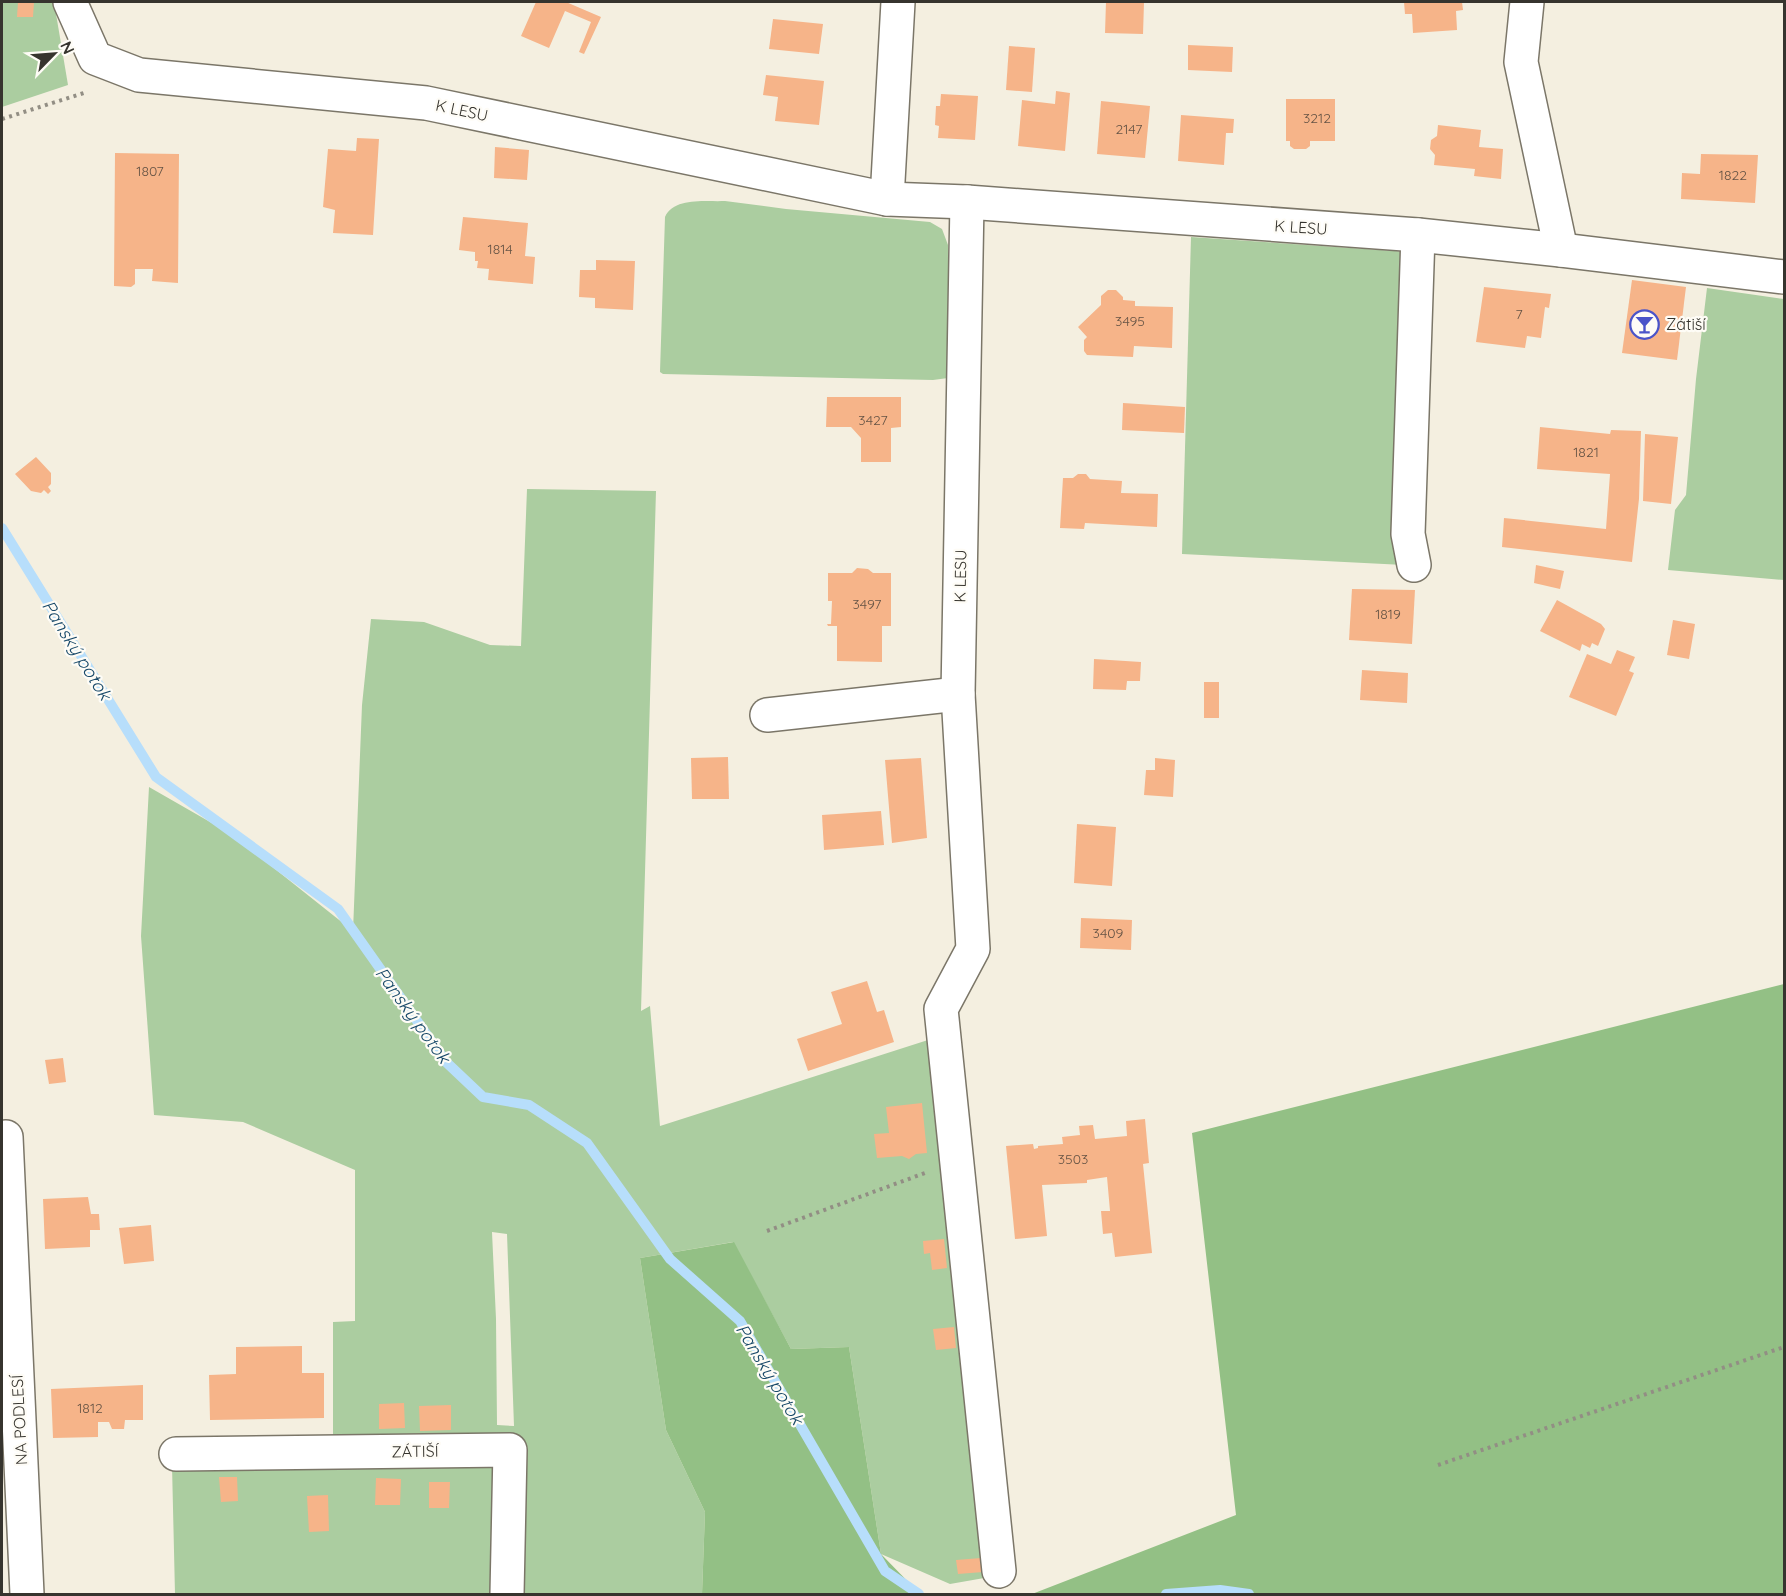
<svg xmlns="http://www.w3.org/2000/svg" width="1786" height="1596" viewBox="0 0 1786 1596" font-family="Quicksand,sans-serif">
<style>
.green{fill:#abcda0;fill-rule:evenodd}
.forest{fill:#93c085}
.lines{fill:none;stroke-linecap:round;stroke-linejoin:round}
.stream{stroke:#b7defb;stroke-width:10}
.building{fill:#f6b489}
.minor-casing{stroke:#7b7668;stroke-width:36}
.path{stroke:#928e84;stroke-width:4;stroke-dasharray:3 4.5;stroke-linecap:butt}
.minor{stroke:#fff;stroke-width:33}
.labels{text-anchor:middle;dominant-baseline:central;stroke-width:4.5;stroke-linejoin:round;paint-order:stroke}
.number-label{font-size:14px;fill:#665445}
.street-label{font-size:16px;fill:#36342e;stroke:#fefcf6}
.poi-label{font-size:16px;fill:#36342e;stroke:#fefcf6;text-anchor:start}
.water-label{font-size:18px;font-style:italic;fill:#184969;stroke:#fefcf6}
</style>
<rect width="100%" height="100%" fill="#f4efe0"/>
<!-- green -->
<g class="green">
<polygon points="2,2 54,2 68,85 2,107"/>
<path d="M725 201 786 209 930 222 942 229 948 245V378L933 380 663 374 660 372 665 217C674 197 706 202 725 201Z"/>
<polygon points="1191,237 1409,252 1404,565 1182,554"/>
<polygon points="1707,288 1784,299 1784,580 1668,570 1675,510 1686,495 1696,379"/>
<path d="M527 489 656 491 641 1011 650 1006 660 1126 928 1040 990 1577 950 1584 881 1554 849 1347 791 1349 733 1242 640 1258 666 1430 705 1512 702 1594H175L172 1465 333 1463V1322L355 1321V1170L243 1122 154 1115 141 936 149 787 231 834 353 931 362 705 371 619 424 622 490 645 521 646ZM492 1232 507 1234 514 1426 497 1425 496 1319Z"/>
</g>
<!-- forest -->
<g class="forest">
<polygon points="1784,984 1784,1594 1032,1594 1236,1515 1192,1133"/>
<polygon points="734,1242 791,1349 849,1347 881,1554 920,1594 702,1594 705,1512 666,1430 640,1258"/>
</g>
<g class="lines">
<!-- stream -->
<g class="stream">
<polyline points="2,528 156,777 338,909 446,1062 483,1097 529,1105 587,1143 670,1259 740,1321 885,1571 919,1594"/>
<polyline points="1166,1594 1220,1590 1249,1594"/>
</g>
</g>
<!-- building -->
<g class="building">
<polygon points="18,2 34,2 33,17 17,17"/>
<polygon points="536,2 566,2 601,17 584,54 579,52 591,22 565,11 549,48 521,36"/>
<polygon points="1106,2 1144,2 1143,34 1105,33"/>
<polygon points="1404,2 1462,2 1463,10 1456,11 1457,30 1413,33 1412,14 1405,14"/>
<polygon points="773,19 823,24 819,54 769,49"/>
<polygon points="1188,45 1233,47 1232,72 1188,70"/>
<polygon points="1009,46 1035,48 1032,92 1006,90"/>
<polygon points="766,75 824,81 819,125 775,121 778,97 763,95"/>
<polygon points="1056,91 1070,93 1065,151 1018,146 1022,100 1055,104"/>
<polygon points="941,94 978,96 975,140 938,138 939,126 935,125 936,106 940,106"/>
<polygon points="1286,99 1335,99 1335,141 1310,141 1310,146 1306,149 1294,149 1290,146 1290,141 1286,141"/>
<polygon points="1101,101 1150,106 1145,158 1097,154"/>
<polygon points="1181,115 1234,119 1233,133 1226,133 1224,165 1178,161"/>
<polygon points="1438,125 1481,130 1479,147 1503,149 1501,179 1474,176 1475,169 1434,165 1435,155 1430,149 1431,140 1437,136"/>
<polygon points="357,138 379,139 373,235 333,233 335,210 323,207 328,149 356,151"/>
<polygon points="495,147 529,150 527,180 494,178"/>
<polygon points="115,153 179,154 178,283 152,281 153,269 135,269 135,284 131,287 114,286"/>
<polygon points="1701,154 1758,155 1755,203 1681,199 1682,173 1700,174"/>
<polygon points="463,217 528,223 525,256 535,257 533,284 488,280 489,269 477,268 478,261 475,261 475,252 459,250"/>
<polygon points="596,260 635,261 633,310 595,308 595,298 579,297 580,270 596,270"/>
<polygon points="1632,280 1686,287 1677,360 1622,353"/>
<polygon points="1484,287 1551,294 1549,308 1545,307 1541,338 1527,336 1525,348 1476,342"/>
<polygon points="1108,290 1116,290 1123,297 1123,300 1135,301 1135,306 1173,307 1172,348 1134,346 1133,357 1087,355 1084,351 1084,340 1087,337 1078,327 1101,305 1101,296"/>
<polygon points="827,397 901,397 901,427 891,428 891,462 861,462 861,438 851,427 826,427"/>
<polygon points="1123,403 1185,407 1184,433 1122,430"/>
<polygon points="1540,427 1610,434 1611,430 1641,431 1639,499 1632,562 1502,547 1504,518 1606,529 1610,474 1537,469"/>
<polygon points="1645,434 1678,437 1671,504 1643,501"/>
<polygon points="36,457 51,473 51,484 48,487 51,491 48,494 44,490 41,493 31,491 15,474"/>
<polygon points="1078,474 1086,474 1090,479 1122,481 1121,493 1158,494 1157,527 1085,523 1084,529 1060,528 1063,478 1073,478"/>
<polygon points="1536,565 1564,571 1560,589 1534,583"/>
<polygon points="857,568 868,569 873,573 891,573 891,626 882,626 882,662 837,661 837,626 828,626 827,624 831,624 832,601 828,601 828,573 852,573"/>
<polygon points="1352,589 1415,590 1412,644 1349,640"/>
<polygon points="1557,600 1601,624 1605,629 1598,646 1592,643 1590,648 1582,644 1580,651 1540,631"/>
<polygon points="1673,620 1695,624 1689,659 1667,655"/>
<polygon points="1617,650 1635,657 1629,671 1634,673 1616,716 1569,697 1587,654 1611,664"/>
<polygon points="1094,659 1141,662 1140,681 1127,681 1126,690 1093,689"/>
<polygon points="1362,670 1408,673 1407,703 1360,700"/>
<rect x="1204" y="682" width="15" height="36"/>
<polygon points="728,757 729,799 692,799 691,758"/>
<polygon points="921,758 927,838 892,843 885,760"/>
<polygon points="1155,758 1175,760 1173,797 1144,795 1146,770 1155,770"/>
<polygon points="881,811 884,845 824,850 822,815"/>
<polygon points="1077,824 1116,827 1112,886 1074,883"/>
<polygon points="1081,918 1132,920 1131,950 1080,948"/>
<polygon points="867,981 877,1012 884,1010 894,1042 808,1071 797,1039 842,1024 831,992"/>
<polygon points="63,1058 66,1082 49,1084 45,1060"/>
<polygon points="922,1103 927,1153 916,1154 909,1159 902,1156 877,1158 874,1134 889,1133 886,1107"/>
<polygon points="1145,1119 1149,1163 1143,1164 1152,1253 1115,1257 1112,1233 1103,1234 1101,1211 1110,1211 1107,1177 1087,1180 1087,1183 1042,1185 1047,1236 1015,1239 1006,1146 1033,1144 1034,1149 1038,1148 1038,1146 1063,1144 1062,1137 1080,1135 1079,1126 1093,1125 1095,1139 1127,1136 1126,1121"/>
<polygon points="88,1197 91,1214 99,1214 100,1230 90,1230 90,1247 45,1249 43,1199"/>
<polygon points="151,1225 154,1261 124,1264 119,1228"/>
<polygon points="944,1239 947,1268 932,1270 930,1253 924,1254 923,1241"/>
<polygon points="954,1327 956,1348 936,1350 933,1329"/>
<polygon points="302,1346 302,1373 324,1373 324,1418 210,1420 209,1375 236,1374 236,1347"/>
<polygon points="143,1385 143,1420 125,1420 124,1429 112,1429 109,1422 98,1422 98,1437 53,1438 51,1389"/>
<polygon points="404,1403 405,1428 379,1429 379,1404"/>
<polygon points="451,1405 451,1430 420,1431 419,1406"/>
<polygon points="219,1477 237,1477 238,1501 221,1502"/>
<polygon points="376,1478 401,1479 400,1505 375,1505"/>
<polygon points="429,1482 450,1482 449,1508 429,1508"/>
<polygon points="328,1495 329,1531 309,1532 307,1496"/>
<polygon points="981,1558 983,1572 958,1574 956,1560"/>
</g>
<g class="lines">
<defs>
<g id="minor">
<polyline points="70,2 95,58 139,75 426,103 887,199 967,202 1418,235 1561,250 1784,277"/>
<polyline points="1527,2 1521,62 1561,250"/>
<polyline points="887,199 898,2"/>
<polyline points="967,202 958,694 973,949 941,1009 999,1571"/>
<polyline points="1414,565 1408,534 1418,235"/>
<polyline points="767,715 958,694"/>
<polyline points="6,1137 27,1594"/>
<polyline points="176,1454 510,1450 507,1594"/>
</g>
</defs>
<!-- minor casing -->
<use href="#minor" class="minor-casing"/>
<!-- path -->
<g class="path">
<polyline points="2,119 87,92"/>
<polyline points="767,1231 925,1173"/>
<polyline points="1438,1465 1784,1347"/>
</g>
<!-- minor -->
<use href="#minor" class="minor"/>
</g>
<!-- icons -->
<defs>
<symbol id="bar-ring" viewBox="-11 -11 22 22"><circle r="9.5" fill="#fefcf6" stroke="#4a54c9" stroke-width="1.5"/><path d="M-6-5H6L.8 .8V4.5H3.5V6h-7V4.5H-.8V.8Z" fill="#4a54c9"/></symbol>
</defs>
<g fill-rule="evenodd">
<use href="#bar-ring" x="1628" y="308" width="33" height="33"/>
</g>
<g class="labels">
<!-- number labels -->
<g class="number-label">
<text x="1317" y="118">3212</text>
<text x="1129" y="129">2147</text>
<text x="150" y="171">1807</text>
<text x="1733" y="175">1822</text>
<text x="500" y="249">1814</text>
<text x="1519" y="314">7</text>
<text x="1130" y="321">3495</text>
<text x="873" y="420">3427</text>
<text x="1586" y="452">1821</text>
<text x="867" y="604">3497</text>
<text x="1388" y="614">1819</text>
<text x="1108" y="933">3409</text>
<text x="1073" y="1159">3503</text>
<text x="90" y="1408">1812</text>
</g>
<!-- street labels -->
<g class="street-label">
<text transform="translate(462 110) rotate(12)">K LESU</text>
<text transform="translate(1301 227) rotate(4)">K LESU</text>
<text transform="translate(960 576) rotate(-89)">K LESU</text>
<text transform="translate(19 1420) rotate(-93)">NA PODLESÍ</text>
<text transform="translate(415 1451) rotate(-1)">ZÁTIŠÍ</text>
</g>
<!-- poi labels -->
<g class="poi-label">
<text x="1666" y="324">Zátiší</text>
</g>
<!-- water labels -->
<g class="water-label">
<text transform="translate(77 650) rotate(58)">Panský potok</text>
<text transform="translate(413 1015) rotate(54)">Panský potok</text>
<text transform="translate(770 1374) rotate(59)">Panský potok</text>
</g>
</g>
<!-- border -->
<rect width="1786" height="1596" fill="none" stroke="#36342e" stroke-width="6"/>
<!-- north arrow -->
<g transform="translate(54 54) rotate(65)" stroke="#fefcf6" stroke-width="4.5" paint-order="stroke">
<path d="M0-4.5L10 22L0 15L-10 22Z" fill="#36342e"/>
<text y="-9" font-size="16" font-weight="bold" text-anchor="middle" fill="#36342e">N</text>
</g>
</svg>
